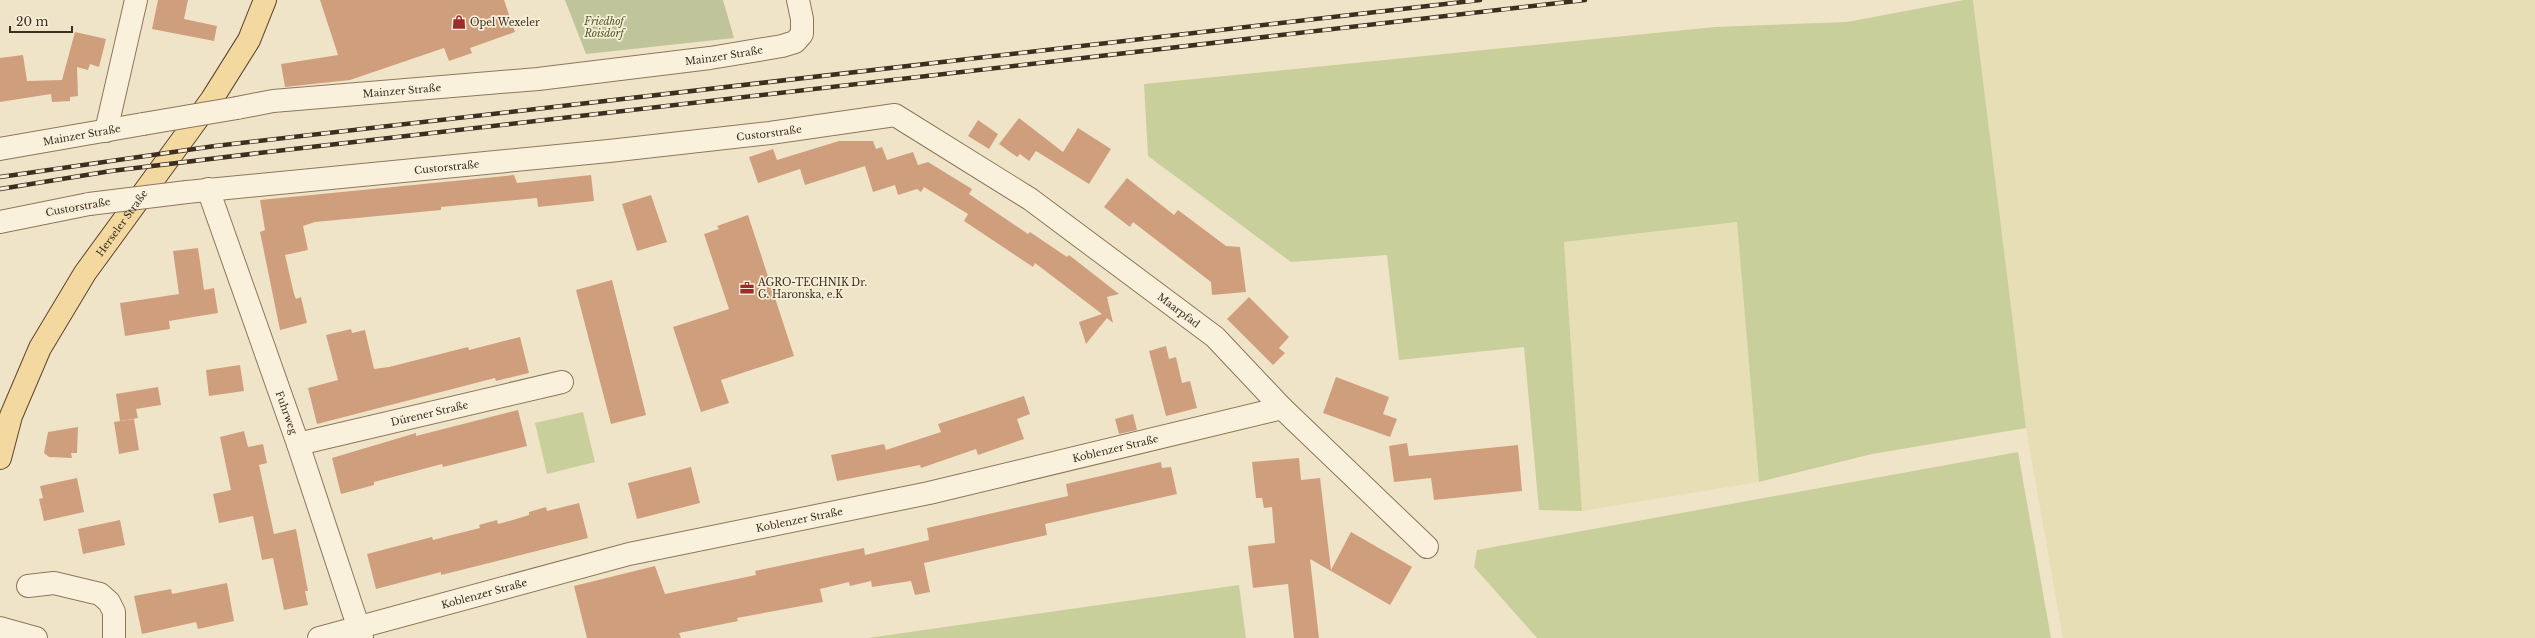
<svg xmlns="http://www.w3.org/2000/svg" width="2535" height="638" viewBox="0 0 2535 638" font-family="'Libre Baskerville',serif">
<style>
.farmland{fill:#e6deb5}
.green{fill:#c9cf9b}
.cemetery{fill:#bfc49a}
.building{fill:#cf9f7d}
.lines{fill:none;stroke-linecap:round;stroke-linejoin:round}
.minor-casing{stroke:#8d765c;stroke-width:24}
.major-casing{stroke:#5b4430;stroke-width:24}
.minor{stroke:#faf1dc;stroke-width:22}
.major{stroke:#f3d9a0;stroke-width:22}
.rail-casing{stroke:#3d2e20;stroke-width:4.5}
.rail{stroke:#f7eed8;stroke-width:3;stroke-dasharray:9;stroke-linecap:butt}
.minor-bridge-casing{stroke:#8d765c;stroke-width:24;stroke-linecap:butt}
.minor-bridge{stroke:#faf1dc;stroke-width:22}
.labels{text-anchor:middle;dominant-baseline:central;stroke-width:3.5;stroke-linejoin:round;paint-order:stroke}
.park-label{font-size:10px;font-style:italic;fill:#4d5a26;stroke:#f7eed8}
.poi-label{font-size:10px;fill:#3d2e20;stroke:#f7eed8;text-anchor:start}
.street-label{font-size:10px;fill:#3d2e20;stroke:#f7eed8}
</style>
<rect width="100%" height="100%" fill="#f0e4c8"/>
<!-- farmland -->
<g class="farmland">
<polygon points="1973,0 2535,0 2535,638 2063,638 2026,428"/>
<polygon points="1737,222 1759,482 1582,511 1564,242"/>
</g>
<!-- green -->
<g class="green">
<polygon points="1964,0 1973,0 2026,428 1872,454 1759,482 1737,222 1564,242 1582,511 1539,510 1524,347 1399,360 1387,255 1291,262 1148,156 1144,84 1715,27 1847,22"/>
<polygon points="583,412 595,462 547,474 535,423"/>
<polygon points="2018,452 2051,638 1537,638 1474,567 1477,550"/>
<polygon points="1239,585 1246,638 868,638"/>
</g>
<!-- cemetery -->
<polygon class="cemetery" points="565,0 723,0 734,38 586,54"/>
<!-- building -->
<g class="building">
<polygon points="158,0 188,0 184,19 217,26 214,41 152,29"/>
<polygon points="320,0 504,0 515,32 470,48 472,53 449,61 444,48 350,80 285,87 281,64 338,55"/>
<polygon points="75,32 106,39 99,67 90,64 88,70 77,67 78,96 70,97 70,101 52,102 51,94 0,102 0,58 23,55 27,81 62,80"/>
<polygon points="1019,118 1063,152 1078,128 1111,149 1089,184 1036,151 1029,161 1020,154 1017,157 999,144"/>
<polygon points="978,120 998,134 989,149 968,136"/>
<polygon points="839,141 873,141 876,149 882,147 887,160 913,152 918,165 928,162 972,189 969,194 1028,234 1030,232 1067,257 1069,255 1119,294 1107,297 1113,323 1107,318 1086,344 1079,322 1102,314 1035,263 1033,267 964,221 968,214 924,187 921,192 917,189 898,195 895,185 873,192 865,166 805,185 800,169 758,183 749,157 773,149 777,160"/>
<polygon points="514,175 517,183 591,175 594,201 538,207 537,198 441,207 441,210 315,222 303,226 308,250 285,255 294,294 296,299 301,297 307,323 280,330 260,232 265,230 260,200"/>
<polygon points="1127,178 1174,215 1178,210 1226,246 1240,247 1246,292 1212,295 1211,282 1133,222 1130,227 1104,207"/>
<polygon points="651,195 667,242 637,251 622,204"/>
<polygon points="748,215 794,356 721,380 729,403 701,412 673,327 729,309 704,234 719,229 717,226"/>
<polygon points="198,248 204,290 214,288 218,313 169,321 170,329 125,336 120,303 179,294 173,251"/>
<polygon points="612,280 646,415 611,424 576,290"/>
<polygon points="1249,297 1289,337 1279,348 1285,353 1273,365 1227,319"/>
<polygon points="351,329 352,333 365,330 374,369 389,367 468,347 469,350 520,337 529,373 496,381 495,378 317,424 308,388 338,380 326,335"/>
<polygon points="1166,346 1169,359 1176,357 1182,383 1190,381 1197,408 1166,416 1149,351"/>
<polygon points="240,365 244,391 209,396 206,370"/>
<polygon points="1336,377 1389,397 1383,414 1397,419 1390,437 1323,413"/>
<polygon points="158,387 161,405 136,409 138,418 120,421 116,394"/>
<polygon points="1024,396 1030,414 1017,419 1024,439 978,455 976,449 921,468 920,465 837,481 831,455 884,444 886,450 941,432 938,424"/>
<polygon points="518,410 527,446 443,467 442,464 374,482 374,485 341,494 332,458 416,433 416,436"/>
<polygon points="1133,414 1137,430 1119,434 1115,419"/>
<polygon points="134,419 139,450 119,454 114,422"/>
<polygon points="78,427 77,453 71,453 72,458 49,457 44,453 48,432"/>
<polygon points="244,431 248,447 263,444 267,463 259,465 274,534 296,529 308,591 305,591 308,605 284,610 273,558 262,560 253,516 219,523 213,494 231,490 220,437"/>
<polygon points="1407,443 1409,456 1518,445 1522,491 1434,500 1431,478 1394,482 1389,446"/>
<polygon points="1299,458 1301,480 1320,478 1331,570 1351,532 1412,567 1390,605 1310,559 1319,638 1294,638 1288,584 1253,588 1248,546 1275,543 1272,507 1264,508 1262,498 1256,498 1252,462"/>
<polygon points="1161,462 1162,468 1171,467 1177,494 1045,524 1047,535 924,563 930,592 915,595 911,581 872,587 871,581 850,586 849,582 820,589 823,602 737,618 738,621 679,633 681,638 587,638 574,586 655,566 665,594 756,575 755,571 864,548 865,555 929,540 927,528 1068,496 1066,484"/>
<polygon points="691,467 700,503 637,519 628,483"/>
<polygon points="77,478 84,512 44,521 39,499 43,498 40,486"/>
<polygon points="579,503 588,538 441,575 441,572 376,589 367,554 432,537 433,540 448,536 480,528 479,525 497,520 498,524 513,520 529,515 529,512 546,507 547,511"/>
<polygon points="120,520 125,545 83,554 78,529"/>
<polygon points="227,583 234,621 198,629 196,622 142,634 134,596 171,589 172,594"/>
</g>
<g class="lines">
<defs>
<g id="minor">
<path id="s1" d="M237 108 273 101 538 79 710 58 782 46 795 42 802 34V19L798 0"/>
<polyline points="106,131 136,0"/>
<path id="s2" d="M0 149 143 124"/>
<path id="s3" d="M208 189 298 444 362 638"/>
<path id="s4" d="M187 192 609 151 770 133 895 115 1030 199 1215 337 1282 408 1427 547"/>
<polyline points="0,222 89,204"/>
<path id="s5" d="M298 444 562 382"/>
<polyline points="28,586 54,583 100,594 109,602 114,612 114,638"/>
<polyline points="0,628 36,638"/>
<path id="s6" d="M319 638 629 554 929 493 1282 408"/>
</g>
<g id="major">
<path id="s7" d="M0 458 11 416 40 348 85 273 212 99 249 40 265 0"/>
</g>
</defs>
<!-- minor casing -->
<use href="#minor" class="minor-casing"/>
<!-- major casing -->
<use href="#major" class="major-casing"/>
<!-- minor -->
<use href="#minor" class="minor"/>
<!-- major -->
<use href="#major" class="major"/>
<defs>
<g id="rail">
<polyline points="0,177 215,146 1480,0"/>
<polyline points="0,189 111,171 259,153 1585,0"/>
</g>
</defs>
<!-- rail casing -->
<use href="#rail" class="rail-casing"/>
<!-- rail -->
<use href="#rail" class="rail"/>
<defs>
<g id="minor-bridge">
<polyline points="143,124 237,108"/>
<polyline points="89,204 187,192"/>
</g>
</defs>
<!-- minor-bridge casing -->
<use href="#minor-bridge" class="minor-bridge-casing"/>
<!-- minor-bridge -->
<use href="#minor-bridge" class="minor-bridge"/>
</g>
<!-- icons -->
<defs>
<symbol id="shop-bare" viewBox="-9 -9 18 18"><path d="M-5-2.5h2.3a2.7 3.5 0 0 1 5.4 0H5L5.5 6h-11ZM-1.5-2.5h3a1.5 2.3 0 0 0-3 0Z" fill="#9e2a2b" stroke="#f7eed8" stroke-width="2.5" paint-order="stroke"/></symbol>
<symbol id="office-bare" viewBox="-9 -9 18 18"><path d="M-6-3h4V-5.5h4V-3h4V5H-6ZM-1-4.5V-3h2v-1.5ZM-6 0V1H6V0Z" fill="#9e2a2b" stroke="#f7eed8" stroke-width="2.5" paint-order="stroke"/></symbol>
</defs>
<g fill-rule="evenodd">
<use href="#shop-bare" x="449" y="12" width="20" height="20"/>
<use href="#office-bare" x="737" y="278" width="20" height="20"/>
</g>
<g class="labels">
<!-- park labels -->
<g class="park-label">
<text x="604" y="21">Friedhof<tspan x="604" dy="12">Roisdorf</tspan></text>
</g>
<!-- poi labels -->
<g class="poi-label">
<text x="470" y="22">Opel Wexeler</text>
<text x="758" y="282">AGRO-TECHNIK Dr.<tspan x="758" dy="12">G. Haronska, e.K</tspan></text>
</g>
<!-- street labels -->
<g class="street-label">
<text stroke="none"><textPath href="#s1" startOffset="490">Mainzer Straße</textPath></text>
<text stroke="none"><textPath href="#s1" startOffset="166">Mainzer Straße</textPath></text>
<text stroke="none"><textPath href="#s4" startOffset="585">Custorstraße</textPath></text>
<text stroke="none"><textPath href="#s2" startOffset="83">Mainzer Straße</textPath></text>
<text stroke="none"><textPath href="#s4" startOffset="261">Custorstraße</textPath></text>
<text transform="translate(78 207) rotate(-10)">Custorstraße</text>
<text stroke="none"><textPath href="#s7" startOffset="267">Herseler Straße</textPath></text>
<text stroke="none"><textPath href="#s4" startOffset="1057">Maarpfad</textPath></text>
<text stroke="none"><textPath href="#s3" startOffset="237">Fuhrweg</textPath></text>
<text stroke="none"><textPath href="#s5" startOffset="135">Dürener Straße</textPath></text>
<text stroke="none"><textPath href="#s6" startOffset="819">Koblenzer Straße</textPath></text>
<text stroke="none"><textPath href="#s6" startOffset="495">Koblenzer Straße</textPath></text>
<text stroke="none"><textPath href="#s6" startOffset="171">Koblenzer Straße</textPath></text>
</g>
</g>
<!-- scale -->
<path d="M10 26v6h62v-6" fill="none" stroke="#3d2e20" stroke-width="2"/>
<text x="16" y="26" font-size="12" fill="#3d2e20" stroke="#f7eed8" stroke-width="3" paint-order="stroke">20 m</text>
</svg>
